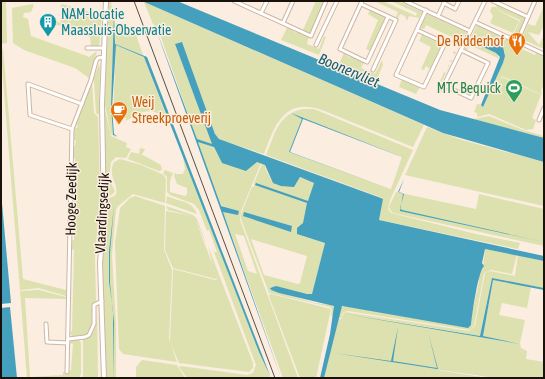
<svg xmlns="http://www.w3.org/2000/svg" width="545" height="379" viewBox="0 0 545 379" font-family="'Asap Condensed',sans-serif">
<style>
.green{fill:#dce1af;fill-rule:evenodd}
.water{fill:#44a0bc}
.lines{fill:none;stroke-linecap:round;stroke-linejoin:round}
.minor-casing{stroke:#ceb6a1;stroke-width:5}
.tertiary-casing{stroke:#ceb6a1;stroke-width:6}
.minor{stroke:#fff;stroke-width:3}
.tertiary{stroke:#fff;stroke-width:4}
.tram{stroke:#5a5047;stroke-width:1}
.labels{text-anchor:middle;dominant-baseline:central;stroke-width:3;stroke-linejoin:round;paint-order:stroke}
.culture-label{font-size:14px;fill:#0d838f;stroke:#fbeddf;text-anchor:start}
.food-label{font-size:14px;fill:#c56008;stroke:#fbeddf;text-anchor:end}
.leisure-label{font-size:14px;fill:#27864d;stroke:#fbeddf;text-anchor:end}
.street-label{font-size:14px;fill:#1a120a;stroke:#fbeddf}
.water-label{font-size:15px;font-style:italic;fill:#125d71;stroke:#fbeddf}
</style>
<rect width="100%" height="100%" fill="#fbeddf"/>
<!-- green -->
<g class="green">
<polygon points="1,1 6,1 7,43 1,44"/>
<polygon points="107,1 111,1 112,13 115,15 111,106 113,135 118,136 116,137 111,134 104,100"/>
<polygon points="316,1 325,1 310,34 303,30"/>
<polygon points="374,1 383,1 416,16 417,13 391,1 398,1 422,12 419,18 409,16 407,21 405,16 400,14 398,18 396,17 398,12"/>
<path d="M144 2 424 125 413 147 322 110C284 97 275 125 264 154L221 140 216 136 182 43 175 44 213 146 222 163 257 162 261 163 241 211 240 220 298 378H283L222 210 238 215V211L220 205 158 29 153 24ZM235 234 244 236 257 274 248 271Z"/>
<polygon points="32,4 34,5 31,12 24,13 23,17 28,19 31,36 87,56 89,57 97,51 89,78 75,68 24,50 13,43 12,8"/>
<polygon points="62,4 102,15 99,47 91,47 90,37 52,23 53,20 60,23 64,9 60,7"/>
<polygon points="497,4 527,18 519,35 514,33 520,20 500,11 496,7"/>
<polygon points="544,6 544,25 539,35 528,32 539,45 544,35 544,49 522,39 528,24 535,26"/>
<polygon points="492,7 496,7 499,11 519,21 513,33 490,23 493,16 490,11"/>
<polygon points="370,10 387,17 370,51 366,49 378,20 368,14"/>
<polygon points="427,14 466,32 439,87 438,86 444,72 446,73 449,68 448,65 450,65 451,62 449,61 452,60 455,55 453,53 454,51 456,52 462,40 457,38 454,44 452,43 454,38 426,25 424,29 420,28"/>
<polygon points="116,23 134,29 143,55 115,44"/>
<polygon points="477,25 509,40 508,43 535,55 537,52 544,56 544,84 541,91 542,95 502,76 492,97 502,77 541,95 532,118 536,120 533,129 526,130 489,114 477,117 477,113 474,112 477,104 484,105 503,63 505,54 503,48 493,46 477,39 475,43 496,53 500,59 470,45 467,50 465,49"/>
<polygon points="288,27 296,33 297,32 308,35 309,36 307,44 319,49 324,36 326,37 319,55 281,40 287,28"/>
<polygon points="420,32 424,34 424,36 438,43 439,41 443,43 430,69 426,66 424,70 421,69 431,47 419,41 422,35"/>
<path d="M116 45 144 57 168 120C165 119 161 115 157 113 146 108 136 115 126 121V118H113Z"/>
<polygon points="3,48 23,279 66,290 66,296 39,288 20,290 1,55"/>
<polygon points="344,53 350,58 351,56 364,62 361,68 375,74 382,60 383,65 377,79 380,81 339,64"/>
<polygon points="99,64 100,69 99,115 96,113 94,81 93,80"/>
<polygon points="402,79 420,87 416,94 399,87"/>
<polygon points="92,81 94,113 98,117 100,191 95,259 96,301 93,304 93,321 89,333 84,336 72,336 70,332 72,331 74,250 71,249 71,240 74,240 74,199 72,199 72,192 75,192 75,167 73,166 73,164 75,164 75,158 73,158 73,146 75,146 76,140 73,140 75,127 77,128 78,126 76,125"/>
<polygon points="104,106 111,136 127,143 126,147 131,149 126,158 116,157 111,162 109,178 115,192 110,196 106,194"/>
<path d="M303 109H314L413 150 390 200 388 209 391 213 476 234 520 243 518 249 379 220 383 198 266 155C275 134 278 114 303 109ZM303 118 402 157 391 189 393 190 289 152Z"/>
<polygon points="489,116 523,130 544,136 544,138 465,117 474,119"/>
<polygon points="427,127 462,140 544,162 544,206 405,175"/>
<polygon points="140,148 145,149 143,153 141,154 161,165 162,170 159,171 128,159 131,152 140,154 139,153"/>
<polygon points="183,157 270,378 187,378 179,367 181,366 247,375 253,373 256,365 214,252 217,252 209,230 207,231 199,210 194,204 170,195 167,192 167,177 163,173 165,170 173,173 170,181 170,192 185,196 187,194 187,188 177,184 174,176 175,172 176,174 183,174 185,169"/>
<path d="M120 159 141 165 164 175 166 180 165 203 133 194 118 206 116 210 112 255 116 325V378H105L102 261 106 200 116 195C119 183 107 176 114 162Z"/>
<path d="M262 164 265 165V168L273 183 296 184 300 177 314 183 303 223 297 232V234L325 243 312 294C307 295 279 288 271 287L270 290 315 303 333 305 334 309 333 317 331 315 332 309 330 307 269 293 241 219V214L252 187H254V183ZM251 239 307 256 300 283 298 284 264 275Z"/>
<polygon points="396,192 476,209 479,194 544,209 544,246 393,213 391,211 389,207"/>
<polygon points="135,196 165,206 164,250 172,270 169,339 177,362 123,354 119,349 115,243 120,208 130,198"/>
<path d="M167 196C179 202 192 200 197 214L166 203Z"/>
<polygon points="166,206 193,215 197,219 207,246 195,218 213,266 208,246 253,363 253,368 249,372 179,363 170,342 173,269 215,280 217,279 218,277 216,279 173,268 165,250 166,211 193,216 168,210"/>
<polygon points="485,249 517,254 512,274 491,270 484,273 474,326 470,330 348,311 344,312 341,318 338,318 341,308 344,306 469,327 479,282 479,273 483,267"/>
<polygon points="518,255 544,261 544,288 492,278 480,336 345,313 520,344 483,336 493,280 531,287 527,308 502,303 499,315 525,320 520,343 521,348 527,351 526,359 544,362 544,378 495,378 438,369 431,343 438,370 488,378 324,378 338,319 341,319 345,312 469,331 475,326 485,273 490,271 515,276"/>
<polygon points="39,290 66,297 66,299 25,298 30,377 63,375 63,372 69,372 71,370 73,344 70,343 71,340 78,339 81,343 81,374 79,378 27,378 20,291"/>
<polygon points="271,294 331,309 316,378 300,378 270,299 269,295"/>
<path d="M97 309 98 378H83V339C97 337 97 321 97 309Z"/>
<polygon points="142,360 177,365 185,378 136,378 136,367"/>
</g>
<!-- water -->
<g class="water">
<polygon points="142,1 177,1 440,110 544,138 544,162 443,133"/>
<polygon points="114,14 115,44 147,57 271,378 259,352 144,57 116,45 112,108 114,134 117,136 113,135 111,106"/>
<path d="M154 24 197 139 212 144 175 44 182 42 215 134 219 139 381 198 383 199 379 220 544 256V261L485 249 482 263 484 266C478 271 472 315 471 325L468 328 342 306 324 378H320L330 334 334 306 279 293 271 290 270 288 276 286 307 294H312L325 243 297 234V228L303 223 307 203 255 185 256 183 308 201 314 183 300 177 294 187 281 186 273 183 265 165 257 162 246 171 222 163 214 147 198 142 221 206 239 211 238 215 223 212 281 378Z"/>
<polygon points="477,39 493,46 496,44 503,47 505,56 503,63 483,107 481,105 500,57 496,53 475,43"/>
<polygon points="291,113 407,159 303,119 290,152 393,190 289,152 302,119"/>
<polygon points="404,179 399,192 404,194 400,208 402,210 544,242 400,211 403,194 398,192"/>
<polygon points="1,192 11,303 1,304"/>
<polygon points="114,206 110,253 110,284 114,322 113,378 113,310 109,282 109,252"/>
<polygon points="244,212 292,226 291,232 243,216"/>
<polygon points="492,278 544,288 544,290 493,280 483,336 520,344 345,314 480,336"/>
<polygon points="10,307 17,378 1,378 1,308"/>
<polygon points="398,327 393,361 437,368 428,332 438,369 495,378 334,353 391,361"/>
</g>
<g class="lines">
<defs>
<g id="minor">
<polyline points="234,1 311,36 326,1"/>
<polyline points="362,1 340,49 367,62 388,17"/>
<polyline points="405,1 470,31"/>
<polyline points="493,1 528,17"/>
<polyline points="444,3 455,9 459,1"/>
<polyline points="361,4 396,20 373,70"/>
<polyline points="261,13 267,1"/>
<polyline points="438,16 445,1"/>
<polyline points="475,22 544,54"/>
<polyline points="283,23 293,1"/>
<polyline points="417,30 445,43 424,87 396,75 426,10"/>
<polyline points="517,42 535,1"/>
<polyline points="316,45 337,1"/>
<polyline points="87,48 104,48"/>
<polyline points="445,86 471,98 488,63 461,50"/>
<polyline points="442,89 485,1"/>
<polyline points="544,108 542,113 544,115"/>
<polyline points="539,120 542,113"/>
<polyline points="72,129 30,115 28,84 82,104"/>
<polyline points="46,324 47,342 68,343"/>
<polyline points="68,339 85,337 89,335 94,324 94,305 102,301"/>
<polyline points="67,372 72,129 91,80 96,61 98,58 104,57"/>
</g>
<polyline id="tertiary" points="104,378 100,263 104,218 102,104 106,1"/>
</defs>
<!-- minor casing -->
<use href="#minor" class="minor-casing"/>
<!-- tertiary casing -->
<use href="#tertiary" class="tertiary-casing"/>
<!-- minor -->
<use href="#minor" class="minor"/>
<!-- tertiary -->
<use href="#tertiary" class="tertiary"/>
<!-- tram -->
<polyline class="tram" points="134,1 275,378"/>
</g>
<!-- icons -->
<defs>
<symbol id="building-pin" viewBox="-11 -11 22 30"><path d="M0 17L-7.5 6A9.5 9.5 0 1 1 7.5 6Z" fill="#0f9aa8" stroke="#fbeddf"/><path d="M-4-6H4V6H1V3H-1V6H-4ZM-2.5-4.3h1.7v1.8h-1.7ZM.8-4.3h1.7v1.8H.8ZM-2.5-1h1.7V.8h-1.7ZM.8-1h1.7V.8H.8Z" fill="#fff"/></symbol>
<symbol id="restaurant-pin" viewBox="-11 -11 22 30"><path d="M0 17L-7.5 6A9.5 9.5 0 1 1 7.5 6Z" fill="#e8710a" stroke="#fbeddf"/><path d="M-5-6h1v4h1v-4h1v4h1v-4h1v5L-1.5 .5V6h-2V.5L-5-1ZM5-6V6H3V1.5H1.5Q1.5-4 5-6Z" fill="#fff"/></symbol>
<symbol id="stadium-pin" viewBox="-11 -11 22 30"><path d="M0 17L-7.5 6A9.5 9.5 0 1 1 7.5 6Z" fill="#2e9e5b" stroke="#fbeddf"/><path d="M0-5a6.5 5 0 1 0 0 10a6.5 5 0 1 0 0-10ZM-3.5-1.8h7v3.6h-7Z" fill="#fff"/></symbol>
<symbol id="cafe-pin" viewBox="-11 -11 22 30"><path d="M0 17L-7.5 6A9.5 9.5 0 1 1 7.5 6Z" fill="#e8710a" stroke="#fbeddf"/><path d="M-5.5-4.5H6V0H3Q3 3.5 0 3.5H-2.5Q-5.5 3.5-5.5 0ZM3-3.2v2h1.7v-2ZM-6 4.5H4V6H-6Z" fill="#fff"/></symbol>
</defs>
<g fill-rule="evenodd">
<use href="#building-pin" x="38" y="12" width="20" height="27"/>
<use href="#restaurant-pin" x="507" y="31" width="20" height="27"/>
<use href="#stadium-pin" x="504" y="78" width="20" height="27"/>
<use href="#cafe-pin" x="109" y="100" width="20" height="27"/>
</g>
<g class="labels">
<!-- culture labels -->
<g class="culture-label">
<text x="61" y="14">NAM-locatie<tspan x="61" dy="16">Maassluis-Observatie</tspan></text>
</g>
<!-- food labels -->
<g class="food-label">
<text x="504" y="41">De Ridderhof</text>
<text x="132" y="102" text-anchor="start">Weij<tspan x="132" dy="16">Streekproeverij</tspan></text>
</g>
<!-- leisure labels -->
<g class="leisure-label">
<text x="501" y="88">MTC Bequick</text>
</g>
<!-- street labels -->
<g class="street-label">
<text transform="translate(71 199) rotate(-89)">Hooge Zeedijk</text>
<text transform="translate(102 213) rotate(-87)">Vlaardingsedijk</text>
</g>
<!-- water labels -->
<g class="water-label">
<text transform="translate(349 70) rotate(23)">Boonervliet</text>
</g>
</g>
<!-- border -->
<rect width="545" height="379" fill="none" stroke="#1a120a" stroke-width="4"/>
</svg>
